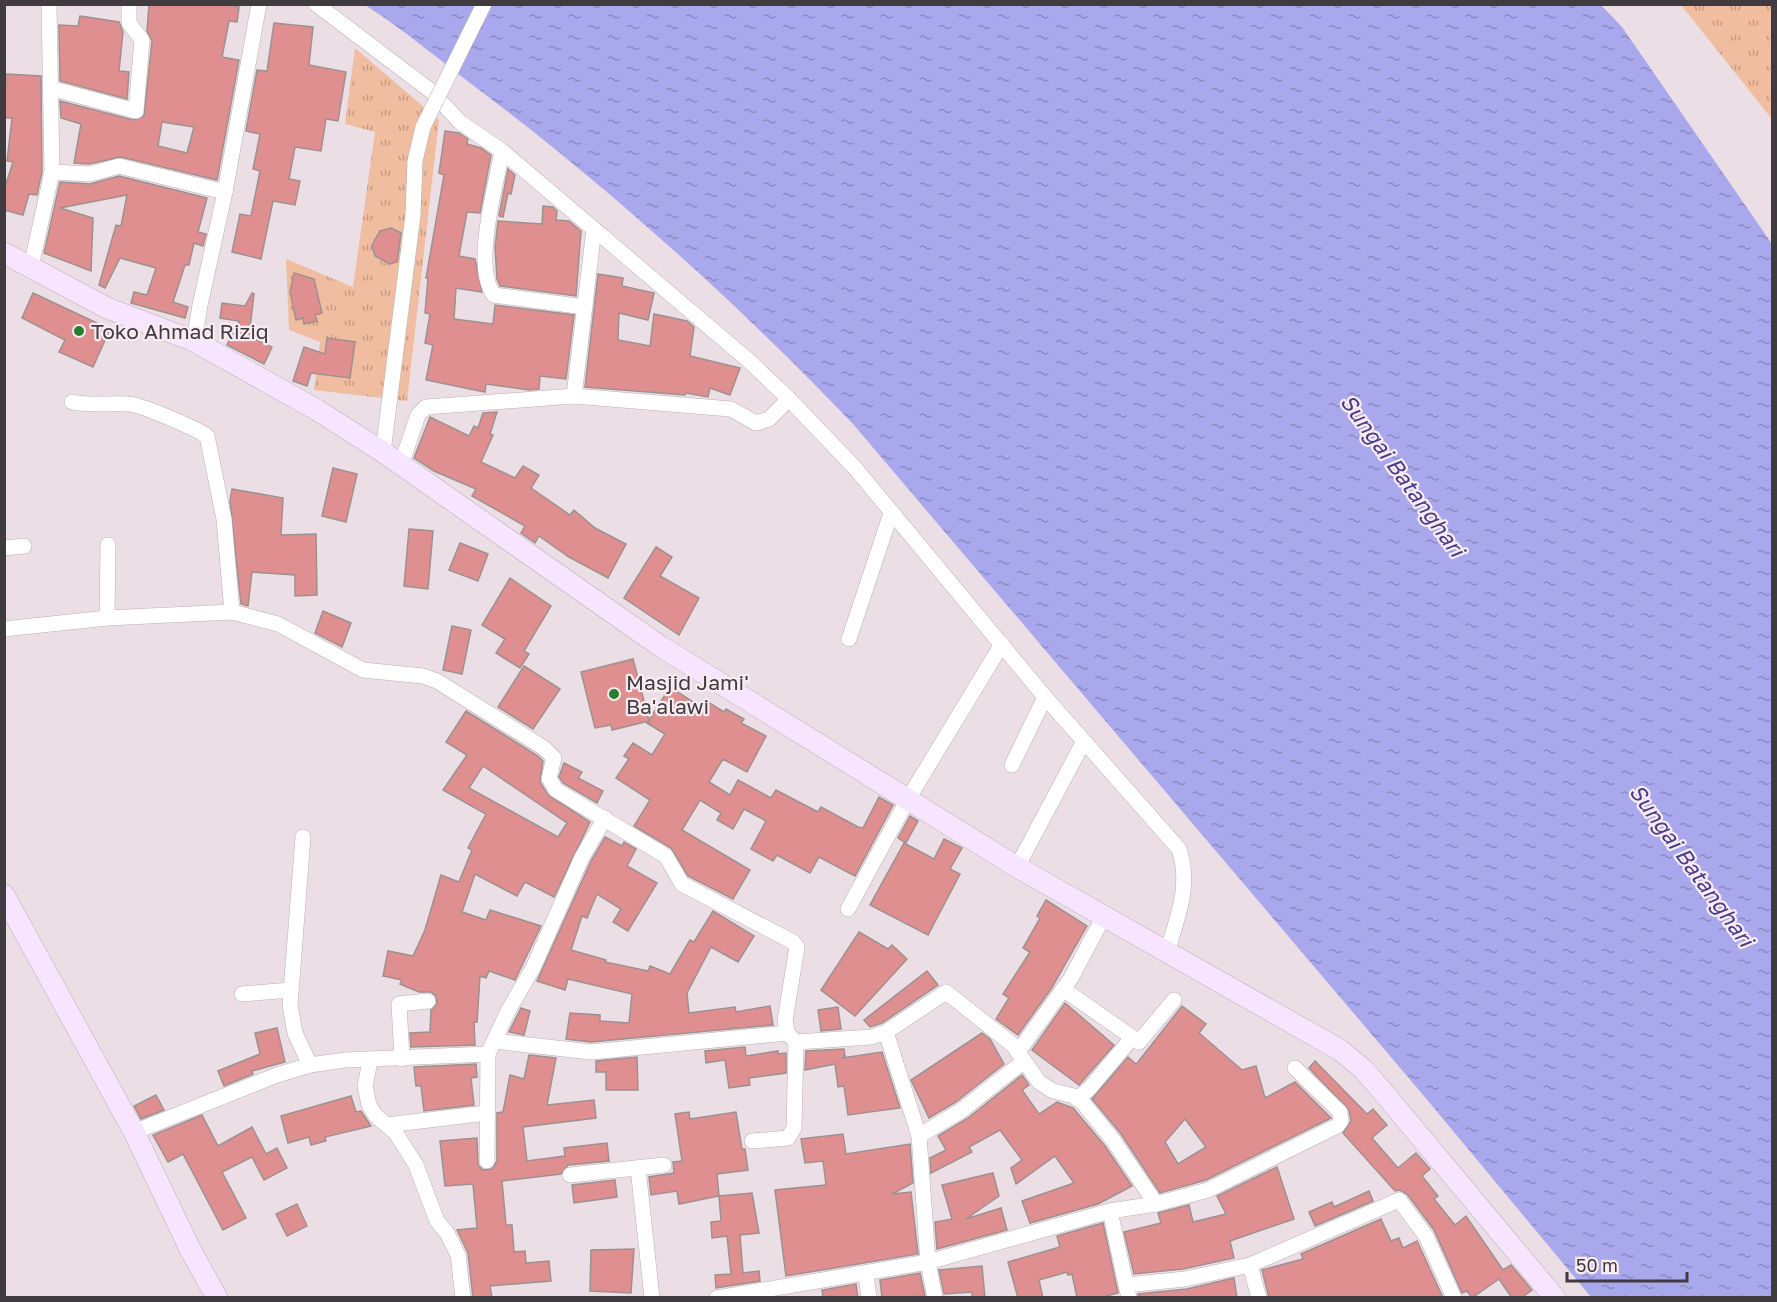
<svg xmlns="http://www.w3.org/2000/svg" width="1777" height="1302" viewBox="0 0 1777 1302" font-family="'Golos Text',sans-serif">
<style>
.park{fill:url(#park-tufts)}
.water{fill:url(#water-ripples)}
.building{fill:#e08f91;stroke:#9e908f;stroke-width:1.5;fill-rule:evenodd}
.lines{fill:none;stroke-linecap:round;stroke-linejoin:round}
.street-casing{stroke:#bcafb5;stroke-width:16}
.secondary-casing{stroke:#bcafb5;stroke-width:22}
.street{stroke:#fff;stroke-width:15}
.secondary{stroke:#f7e4fe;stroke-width:21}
.street-bridge-casing{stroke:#bcafb5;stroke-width:16;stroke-linecap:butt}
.street-bridge{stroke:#fff;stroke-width:15}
.poi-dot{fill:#267e2c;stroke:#f9ebf2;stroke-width:2}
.labels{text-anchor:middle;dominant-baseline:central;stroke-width:4.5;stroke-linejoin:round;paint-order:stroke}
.poi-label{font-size:21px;fill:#403b3e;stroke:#f9ebf2;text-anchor:start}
.water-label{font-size:22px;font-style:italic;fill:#453c8c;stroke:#f9ebf2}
</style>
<defs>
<pattern id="park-tufts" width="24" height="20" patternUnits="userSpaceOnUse" patternTransform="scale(1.5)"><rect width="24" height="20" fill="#f1bda0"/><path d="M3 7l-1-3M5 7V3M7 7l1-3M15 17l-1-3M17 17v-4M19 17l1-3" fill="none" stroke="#c59b84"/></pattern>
<pattern id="water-ripples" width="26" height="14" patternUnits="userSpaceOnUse" patternTransform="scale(1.5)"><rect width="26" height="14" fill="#a9a8ed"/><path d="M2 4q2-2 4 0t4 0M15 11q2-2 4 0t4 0" fill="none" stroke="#8b8ac1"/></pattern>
</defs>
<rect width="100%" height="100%" fill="#ebdee4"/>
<!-- park -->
<g class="park">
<polygon points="1681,5 1772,5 1772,119"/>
<polygon points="355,48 439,120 407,401 314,390 320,342 289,330 286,259 353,287 375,132 345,124"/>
</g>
<!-- water -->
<path class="water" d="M365 5H1601L1622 27 1772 244V1297H1591L1424 1096 853 424C736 302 610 188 474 86 438 59 403 29 365 5Z"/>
<!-- building -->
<g class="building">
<path d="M149 4H223L239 7 237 22 229 21 222 57 239 60 217 180 121 157 89 164 74 163 81 124 61 118 60 101 133 120 144 116 152 41 147 31ZM162 122 194 127 187 153 158 146Z"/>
<polygon points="80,16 119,22 123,32 119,71 129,72 127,99 60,81 59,25 78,26"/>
<polygon points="274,23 313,27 309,65 346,72 338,121 326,119 321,151 295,147 289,179 300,181 295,205 273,201 261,259 232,252 240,214 251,216 260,171 253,169 260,134 246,131 257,70 267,71"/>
<polygon points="6,74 41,76 42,172 37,195 29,194 23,215 4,210 4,190 13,162 7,161 12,118 4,118"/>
<polygon points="445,131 459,133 468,139 467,144 481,148 491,155 480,213 467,212 459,256 475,259 482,292 456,288 454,319 493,324 495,305 574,315 566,379 540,376 539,389 530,390 486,384 485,392 426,380 433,345 425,343 430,314 425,313 428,278 426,278 444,175 439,173"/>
<polygon points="508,169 515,175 511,194 508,193 503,217 499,216"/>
<polygon points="119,176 207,198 198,232 206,234 203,246 194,243 189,265 185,265 173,302 188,307 185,318 131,303 134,292 147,295 156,268 120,258 105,288 99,285 116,225 121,226 127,195 60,208 93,218 91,271 44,253 60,182 90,184"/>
<polygon points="543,206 553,207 557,211 556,220 569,221 581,231 576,296 500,286 497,279 495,247 498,221 542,224"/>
<polygon points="391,228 401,233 397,262 390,264 375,256 372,245 380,231"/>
<polygon points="294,273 314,279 322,313 315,315 317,321 304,324 303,318 296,320 290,292"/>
<polygon points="598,274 623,278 622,286 654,293 648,320 619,313 618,340 650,346 654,314 687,321 694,327 690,356 740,368 730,395 710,388 708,397 686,393 685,395 585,387"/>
<polygon points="33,293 110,329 93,367 59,352 65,340 22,318"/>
<polygon points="252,293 254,294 249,336 272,347 264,364 227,345 239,321 220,318 222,303 245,306"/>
<polygon points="327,338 355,342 350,378 311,373 307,386 293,381 304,347 325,354"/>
<polygon points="497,412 490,434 493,435 481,462 515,478 523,466 539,475 531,488 570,515 574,510 595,528 626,544 608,578 569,557 539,536 535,543 521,533 525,526 472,496 476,489 434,471 414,458 430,417 469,436 474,426 478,428 483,413"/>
<polygon points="333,468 357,474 346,522 322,516"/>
<polygon points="232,489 283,498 281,535 316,534 317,595 295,596 295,575 252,572 248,606 241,604 230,501"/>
<polygon points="409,529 433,531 428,589 404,586"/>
<polygon points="460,543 488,554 478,581 449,570"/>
<polygon points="656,547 672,557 660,576 699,598 679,635 624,598"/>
<polygon points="510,578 551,606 524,651 529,654 520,668 496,653 505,639 482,625"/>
<polygon points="323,611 351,623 342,647 315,633"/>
<polygon points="452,626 471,630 462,674 443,670"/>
<polygon points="633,659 649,720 670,687 704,709 708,702 724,712 726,709 744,719 741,723 766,736 747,772 723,759 709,782 730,795 738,780 771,798 776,790 818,812 821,807 858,827 863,828 879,797 893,805 855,876 819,857 810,873 777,855 773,861 751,849 766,821 744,809 733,829 717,820 721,813 700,800 682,830 750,870 733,899 688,876 671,848 634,826 650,800 616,778 629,759 624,756 633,743 652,755 665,734 647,723 649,721 612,730 611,725 595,728 581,672"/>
<polygon points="524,666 560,689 533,729 498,707"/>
<path d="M466 711 538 756 543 761 540 782 548 795 590 822 554 897 525 882 517 896 475 874 462 912 486 920 490 910 541 926 515 980 489 971 486 978 480 976 477 1022H474L475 1045 411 1047 410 1033 430 1032 431 1010 437 1004 436 996 431 992H419L400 984 402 980 383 976 388 951 413 956 425 930 441 875 459 882 472 850 468 848 486 814 443 790 467 755 446 742ZM483 766 567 823 558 837 469 788Z"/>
<polygon points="564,763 582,772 578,778 603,791 597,803 563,783 559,777"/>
<polygon points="910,816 918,821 906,843 898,838"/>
<polygon points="605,837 622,846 624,842 636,849 627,866 657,883 628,931 613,922 621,909 597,894 587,918 582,916 571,950 606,960 605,962 648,971 650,966 670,974 690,940 694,942 713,911 754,936 738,962 711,947 687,993 689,1013 735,1007 736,1012 770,1006 773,1025 591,1042 566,1039 570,1013 600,1015 600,1021 629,1023 632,994 568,979 565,990 537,981 591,861"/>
<polygon points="944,839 962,848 950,869 960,874 928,935 870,905 904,843 934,859"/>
<polygon points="1046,900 1087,926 1051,989 1018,1035 996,1019 1009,998 1003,994 1030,952 1023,948 1040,918 1037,916"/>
<polygon points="859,932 888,949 892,945 907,959 855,1016 821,990"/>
<polygon points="927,971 938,985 882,1023 870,1027 864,1020"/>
<polygon points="1065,1003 1114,1045 1079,1085 1032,1050"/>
<path d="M1182 1006 1206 1024 1199 1033 1242 1070 1256 1066 1265 1098 1295 1082 1331 1118 1206 1180 1160 1193 1121 1134 1092 1099 1128 1057 1136 1064 1138 1062ZM1185 1119 1206 1147 1178 1164 1165 1142Z"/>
<polygon points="838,1007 841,1029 821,1031 818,1010"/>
<polygon points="521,1008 530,1011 524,1035 509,1032"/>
<polygon points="277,1028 285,1062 252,1071 253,1074 224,1086 218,1071 260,1054 255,1033"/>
<polygon points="982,1033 990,1039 1004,1064 956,1102 929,1118 911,1080"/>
<polygon points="745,1047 746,1056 778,1051 778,1054 786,1053 786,1073 749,1078 750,1085 729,1088 725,1060 706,1063 705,1051"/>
<polygon points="844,1049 845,1056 842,1058 882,1052 900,1108 848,1115 844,1086 838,1087 835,1064 805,1070 806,1051"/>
<polygon points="529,1055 556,1058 547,1105 594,1100 596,1118 523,1127 527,1161 565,1156 564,1148 607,1143 609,1161 568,1165 561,1174 502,1181 506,1225 512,1225 514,1252 525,1251 526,1263 549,1261 551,1281 490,1286 492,1298 473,1298 468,1253 457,1230 477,1228 473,1184 445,1186 440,1141 477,1138 478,1165 483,1170 492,1169 497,1161 497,1113 503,1112 510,1075 524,1079"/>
<polygon points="637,1057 638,1090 606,1090 606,1072 596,1072 596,1061"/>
<polygon points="1315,1061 1367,1114 1373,1109 1387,1125 1372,1138 1398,1168 1416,1153 1430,1169 1422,1176 1438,1196 1434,1199 1455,1225 1466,1216 1503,1270 1511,1265 1532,1290 1521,1298 1512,1298 1499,1279 1472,1298 1467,1291 1462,1293 1434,1230 1407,1194 1400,1190 1395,1191 1343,1133 1351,1121 1349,1110 1309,1068"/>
<polygon points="476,1064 477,1077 471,1078 474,1105 424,1111 421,1086 416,1086 414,1067"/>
<polygon points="1022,1075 1029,1085 1022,1090 1039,1114 1057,1102 1073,1108 1105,1146 1132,1186 1098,1204 1030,1223 1022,1201 1074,1183 1055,1156 1016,1184 1011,1168 1022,1160 1000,1130 969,1147 972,1152 931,1173 930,1158 946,1150 938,1136 968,1118"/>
<polygon points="156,1095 164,1110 141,1119 134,1106"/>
<polygon points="351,1096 356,1112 361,1111 371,1126 325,1137 326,1141 311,1145 309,1137 288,1143 281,1116"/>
<polygon points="689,1112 690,1119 736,1112 742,1149 745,1149 748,1170 717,1174 719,1196 679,1204 677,1191 651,1195 649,1177 674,1173 673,1162 682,1161 675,1114"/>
<polygon points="202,1115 218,1146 252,1127 266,1154 277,1148 287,1168 264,1180 252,1157 222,1172 246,1218 223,1230 183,1154 168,1162 153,1135"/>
<polygon points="843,1134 846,1154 910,1144 913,1183 892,1194 911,1192 918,1254 786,1276 775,1190 826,1185 823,1161 805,1163 801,1139"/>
<polygon points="1277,1167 1294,1219 1230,1241 1234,1258 1183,1269 1134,1274 1124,1232 1161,1223 1158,1213 1189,1205 1193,1222 1226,1214 1217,1196"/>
<polygon points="993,1173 999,1196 966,1219 1001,1208 1007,1230 937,1249 935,1222 952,1219 942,1185"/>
<polygon points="615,1180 617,1197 574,1203 572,1185"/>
<polygon points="1369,1191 1373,1201 1315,1226 1309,1212 1332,1202 1334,1207"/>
<polygon points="752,1193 759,1233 740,1235 743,1273 759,1271 760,1281 716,1288 715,1275 731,1274 727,1236 712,1238 711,1222 721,1221 719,1196"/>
<polygon points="297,1204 307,1226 287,1236 276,1214"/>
<polygon points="1381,1219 1391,1241 1399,1238 1403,1248 1417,1241 1443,1298 1269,1298 1262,1270 1303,1259 1301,1254"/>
<polygon points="1103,1223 1118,1293 1099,1298 1077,1298 1072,1274 1068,1275 1067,1272 1039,1280 1043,1298 1018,1298 1008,1262 1060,1247 1057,1236"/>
<polygon points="634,1249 631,1293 590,1291 591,1250"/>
<polygon points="982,1266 985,1298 972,1298 972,1292 944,1294 939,1270"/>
<polygon points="920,1273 925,1296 882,1298 880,1280"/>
<polygon points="1234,1278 1237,1298 1139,1298 1138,1294 1187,1289"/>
<polygon points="856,1284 858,1298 823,1298 822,1290"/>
</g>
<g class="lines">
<defs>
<g id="street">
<path d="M316 4 431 91 460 122 502 151 748 360 789 399 855 468 1045 697 1179 849C1191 885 1178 916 1167 952"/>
<polyline points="50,88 136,111 142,40 129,23 129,4"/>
<path d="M502 151C496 186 472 267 494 295L585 307"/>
<polyline points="52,172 90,174 119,166 225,192"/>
<polyline points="31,267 52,172 49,4"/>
<polyline points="194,341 200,305 225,192 259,4"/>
<polyline points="574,396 594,229"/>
<path d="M72 402C91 406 109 403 128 404 140 404 195 428 207 436L224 519 232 612"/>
<polyline points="383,452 413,215"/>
<polyline points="401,465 418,415 426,407 574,396 731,409 756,423 769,419 789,399"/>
<polyline points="4,548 24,546"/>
<polyline points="107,618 108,545"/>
<polyline points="4,629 107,618 232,612 278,624 363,670 423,676 437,681 544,748 554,758 549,778 556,790 666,856 682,884 793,942 797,947 785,1020 787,1033 796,1042 872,1037 886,1032"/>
<polyline points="849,639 891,513"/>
<polyline points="1012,765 1045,697"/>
<polyline points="303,837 290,1005 295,1033 310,1065"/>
<polyline points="1017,867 1084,741"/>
<polyline points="848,909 908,799 1002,644"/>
<polyline points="1063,989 1139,1042 1174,1000"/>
<polyline points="242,994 291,990"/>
<polyline points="494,1041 591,1052 787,1033"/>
<polyline points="1018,1052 1071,978 1103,918"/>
<polyline points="402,1059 399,1004 428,1001"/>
<polyline points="370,1061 365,1086 369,1105 375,1115 395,1132 416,1165 437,1221 447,1233 458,1255 463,1298"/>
<polyline points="1077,1099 1089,1089 1131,1039"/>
<polyline points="387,1125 487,1113"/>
<polyline points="134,1132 277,1075 310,1065 345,1060 488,1054"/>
<polyline points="919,1136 962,1110 1024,1061"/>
<polyline points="752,1141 788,1138 794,1128 796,1042"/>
<polyline points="487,1161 488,1054 508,1011 533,968 582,857 605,818"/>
<polyline points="638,1168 652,1298"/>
<polyline points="570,1175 664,1165"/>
<polyline points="1156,1204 1208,1190 1337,1126 1341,1121 1340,1112 1295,1068"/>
<polyline points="866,1274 869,1298"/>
<polyline points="717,1298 928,1262 1110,1211"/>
<polyline points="935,1298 928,1262 919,1136 886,1032 946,992 1013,1045 1039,1082 1053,1091 1074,1096 1084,1104 1113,1140 1156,1204 1110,1211 1126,1285"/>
<polyline points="1129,1298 1126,1285 1185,1279 1250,1265"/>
<polyline points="1259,1298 1250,1265 1399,1200 1426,1236 1454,1298"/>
</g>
<g id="secondary">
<polyline points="4,253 107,308 194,341 317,410 383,452 660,646 1017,867 1340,1050 1363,1069 1383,1092 1555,1298"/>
<polyline points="4,895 134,1132 190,1249 217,1298"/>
</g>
</defs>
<!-- street casing -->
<use href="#street" class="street-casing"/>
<!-- secondary casing -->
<use href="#secondary" class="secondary-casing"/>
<!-- street -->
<use href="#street" class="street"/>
<!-- secondary -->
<use href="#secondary" class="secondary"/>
<defs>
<polyline id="street-bridge" points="413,215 415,161 423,127 484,4"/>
</defs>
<!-- street-bridge casing -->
<use href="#street-bridge" class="street-bridge-casing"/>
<!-- street-bridge -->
<use href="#street-bridge" class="street-bridge"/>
</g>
<!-- markers -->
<g class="poi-dot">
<circle cx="79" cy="331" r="6"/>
<circle cx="614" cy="694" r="6"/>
</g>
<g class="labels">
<!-- poi labels -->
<g class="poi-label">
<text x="91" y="331">Toko Ahmad Riziq</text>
<text x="626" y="682">Masjid Jami'<tspan x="626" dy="24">Ba'alawi</tspan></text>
</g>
<!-- water labels -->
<g class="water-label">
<text transform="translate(1403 475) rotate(54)">Sungai Batanghari</text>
<text transform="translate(1692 865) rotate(54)">Sungai Batanghari</text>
</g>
</g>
<!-- border -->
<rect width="1777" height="1302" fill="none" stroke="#403b3e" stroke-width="12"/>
<!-- scale -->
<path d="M1567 1272v9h120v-9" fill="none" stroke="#403b3e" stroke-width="3"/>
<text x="1576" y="1272" font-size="18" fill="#403b3e" stroke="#f9ebf2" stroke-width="4.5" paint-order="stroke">50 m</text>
</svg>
